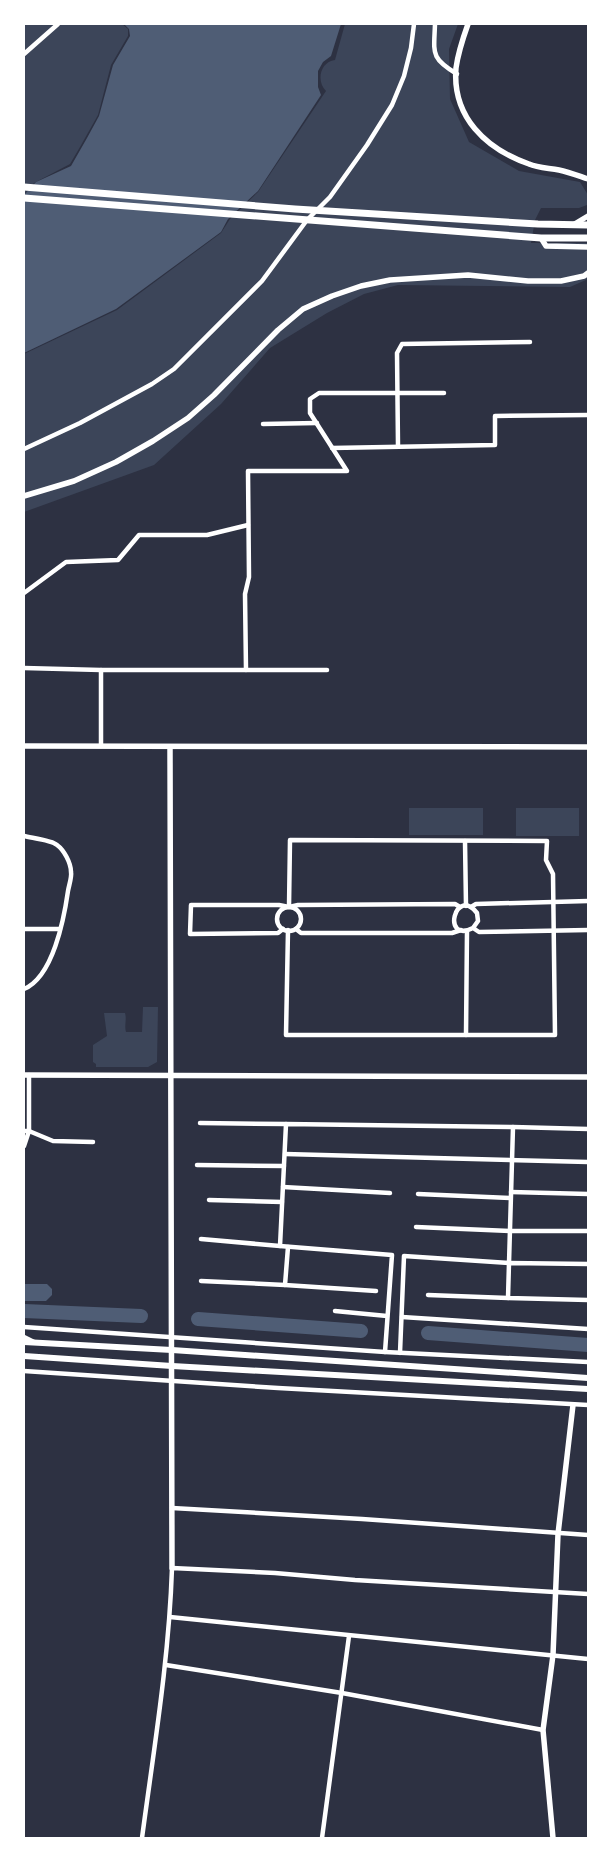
<svg xmlns="http://www.w3.org/2000/svg" width="612" height="1862" viewBox="0 0 612 1862" font-family="Spectral,serif">
<style>
.green{fill:#3c4559}
.water{fill:#4f5d75}
.lines{fill:none;stroke-linecap:round;stroke-linejoin:round}
.river{stroke:#4f5d75;stroke-width:14}
.minor{stroke:#fff;stroke-width:4.5}
.tertiary{stroke:#fff;stroke-width:5.5}
.secondary{stroke:#fff;stroke-width:6}
.primary{stroke:#fff;stroke-width:7}
</style>
<rect width="100%" height="100%" fill="#2d3142"/>
<!-- green -->
<g class="green">
<polygon points="24,24 122,24 128,29 128,36 111,65 98,115 80,147 70,164 34,183 24,194"/>
<path d="M345 24H458L449 49 450 99 469 142 519 171 580 182 588 195 587 205 579 208H541L535 220 531 243H588V279L570 287 398 285 364 294 327 313 270 348 221 404 154 465 24 512V354L117 310 221 233 230 219 258 192 326 91C316 81 320 62 335 60Z"/>
<rect x="409" y="808" width="74" height="27"/>
<rect x="516" y="808" width="63" height="28"/>
<path d="M143 1007H158L157 1062 148 1067H96V1064L93 1062V1045L107 1036 104 1013H125C127 1020 124 1025 126 1032H142Z"/>
</g>
<!-- water -->
<g class="water">
<polygon points="124,24 341,24 331,56 323,62 318,71 318,87 321,95 258,191 228,219 221,232 116,309 24,353 24,195 36,182 71,166 87,138 99,116 113,65 130,36 129,29"/>
<polygon points="24,1284 47,1284 52,1289 52,1295 46,1301 24,1301"/>
</g>
<g class="lines">
<!-- river -->
<g class="river">
<polyline points="24,1311 141,1316"/>
<polyline points="198,1319 361,1331"/>
<polyline points="428,1333 588,1345"/>
</g>
<!-- minor -->
<g class="minor">
<path d="M435 24C434 53 430 58 457 74"/>
<polyline points="24,54 58,24"/>
<polyline points="263,424 317,423"/>
<polyline points="398,446 397,353 402,344 530,342"/>
<polyline points="332,448 495,445 495,416 588,415"/>
<polyline points="24,449 80,423 152,384 174,369 262,281 307,220 330,197 367,145 392,105 404,76 411,48 414,24"/>
<polyline points="24,593 66,562 118,560 139,535 207,535 248,525"/>
<polyline points="24,668 101,670"/>
<polyline points="246,670 327,670"/>
<polyline points="101,746 101,670 246,670 245,594 249,577 248,471 347,471 310,413 310,399 319,393 444,393"/>
<path d="M24 836C32 838 52 840 57 845 64 850 71 863 71 872 72 877 69 885 68 891 64 919 53 977 24 989"/>
<polyline points="465,841 466,906"/>
<polyline points="471,907 476,904 588,901"/>
<circle cx="289" cy="919" r="12"/>
<path d="M473 928 478 921 477 913C455 885 441 944 473 928L479 932 588 930"/>
<polyline points="24,929 60,929"/>
<polyline points="283,929 278,933 190,934 191,905 279,905 289,907 298,905 455,904 460,907"/>
<polyline points="296,929 301,933 452,933 461,930"/>
<polyline points="288,930 286,1035 555,1035 553,874 546,860 547,841 290,840 289,907"/>
<polyline points="466,1035 467,931"/>
<polyline points="200,1123 286,1124"/>
<polyline points="513,1127 588,1129"/>
<polyline points="24,1131 29,1131 53,1141 93,1142"/>
<polyline points="24,1146 29,1131 29,1075"/>
<polyline points="285,1154 588,1162"/>
<polyline points="197,1165 284,1166"/>
<polyline points="283,1187 390,1193"/>
<polyline points="511,1192 588,1194"/>
<polyline points="418,1194 510,1198"/>
<polyline points="209,1200 282,1202"/>
<polyline points="416,1227 510,1231 588,1231"/>
<polyline points="201,1239 280,1246"/>
<polyline points="288,1247 285,1285 376,1291"/>
<polyline points="588,1264 509,1263 508,1298 588,1300"/>
<polyline points="201,1281 285,1285"/>
<polyline points="428,1295 508,1298"/>
<polyline points="335,1311 387,1316"/>
<polyline points="402,1317 588,1329"/>
<polyline points="24,1327 385,1352 588,1362"/>
<polyline points="24,1337 34,1342"/>
<polyline points="385,1352 392,1255 280,1246 286,1124 513,1127 509,1263 404,1256 400,1353"/>
<polyline points="24,1371 278,1388 588,1405"/>
<polyline points="172,1508 362,1519 588,1535"/>
<polyline points="170,1617 588,1659"/>
<polyline points="166,1665 342,1693 543,1730"/>
<path d="M142 1838C154 1748 169 1659 172 1568L275 1573 355 1580 588 1594"/>
<polyline points="322,1838 349,1636"/>
</g>
<!-- tertiary -->
<g class="tertiary">
<path d="M468 24C463 38 458 53 456 68 452 117 486 149 529 164 538 168 549 168 559 170 569 172 579 176 588 179"/>
<polyline points="573,225 588,216"/>
<polyline points="541,238 546,246 588,247"/>
<polyline points="24,496 74,481 116,462 153,441 188,418 214,395 278,330 303,309 332,296 361,286 390,280 468,275 528,281 561,281 584,276 588,273"/>
<polyline points="24,746 588,747"/>
<polyline points="170,747 172,1568"/>
<polyline points="24,1075 588,1077"/>
<polyline points="553,1838 543,1730 553,1655 558,1534 573,1405"/>
</g>
<!-- secondary -->
<g class="secondary">
<polyline points="24,1342 172,1350 588,1378"/>
<polyline points="24,1356 172,1366 588,1389"/>
</g>
<!-- primary -->
<g class="primary">
<polyline points="24,187 295,209 538,224 588,225"/>
<polyline points="24,198 541,238 588,238"/>
</g>
</g>
<!-- border -->
<rect width="612" height="1862" fill="none" stroke="#ffffff" stroke-width="50"/>
</svg>
